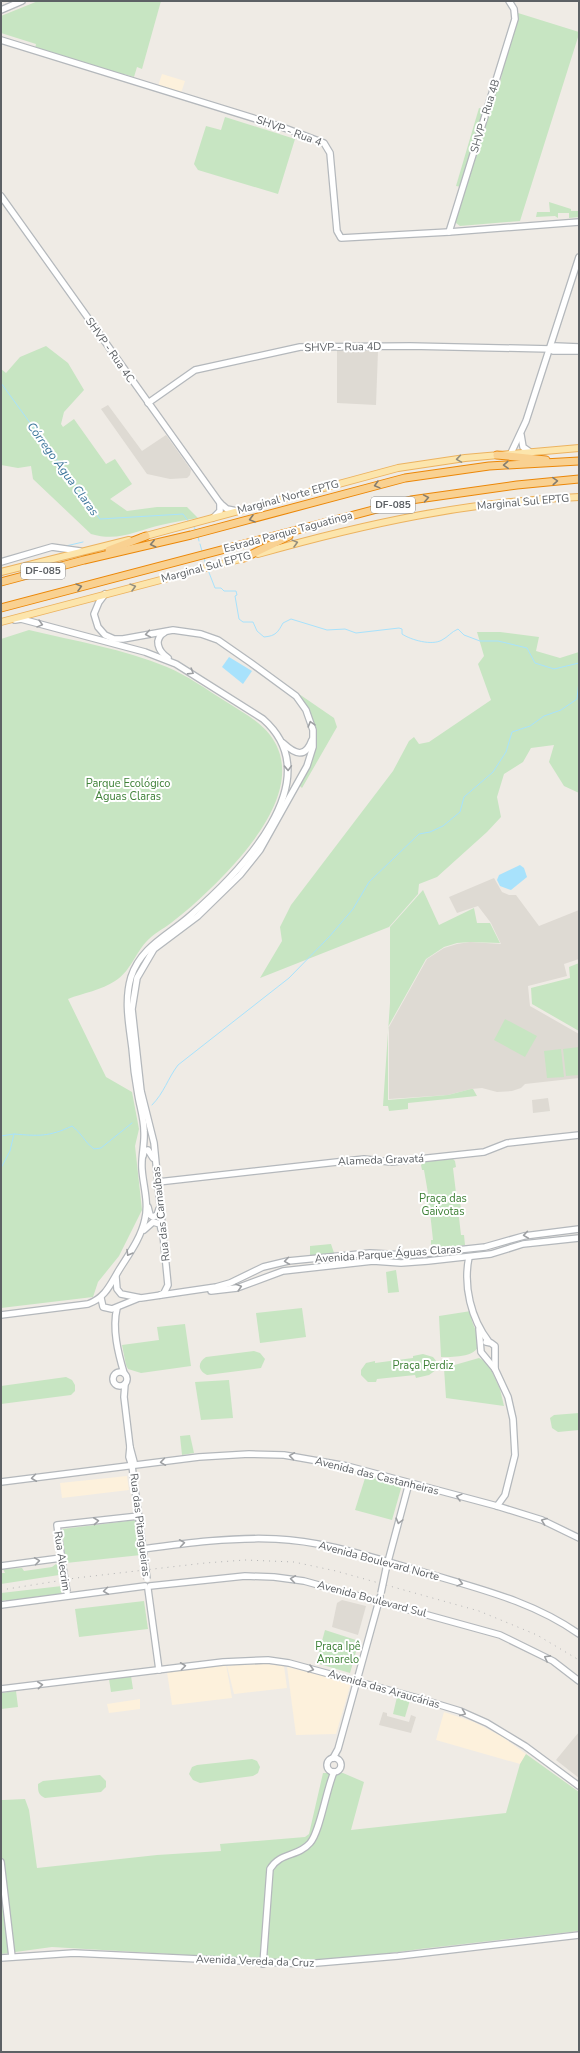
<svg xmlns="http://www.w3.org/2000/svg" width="580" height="2053" viewBox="0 0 580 2053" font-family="'Nunito Sans',sans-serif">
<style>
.commercial{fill:#fdf1dc}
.education{fill:#dedad3}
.green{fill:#c7e5c2}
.water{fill:#a8e2fc}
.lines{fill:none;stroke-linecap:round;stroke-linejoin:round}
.stream{stroke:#a8e2fc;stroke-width:1}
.secondary-casing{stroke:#b4b8bc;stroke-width:8}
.primary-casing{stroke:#ecb360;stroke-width:8}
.highway-casing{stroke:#eb8708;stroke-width:9}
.secondary{stroke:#fff;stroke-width:5.5}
.primary{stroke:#fce5ac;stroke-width:6}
.highway{stroke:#f9d191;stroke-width:7}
.rail{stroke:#b3b4b5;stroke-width:1;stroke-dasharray:1 5;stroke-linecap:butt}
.secondary-bridge-casing{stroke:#b4b8bc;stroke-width:8;stroke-linecap:butt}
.secondary-bridge{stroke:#fff;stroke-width:5.5}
.oneway{stroke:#958f7e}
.oneway2{stroke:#847d70}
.oneway3{stroke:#9ea0a3}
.labels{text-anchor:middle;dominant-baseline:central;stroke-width:4;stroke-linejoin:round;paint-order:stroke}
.shield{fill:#fff;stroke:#8e9093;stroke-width:1}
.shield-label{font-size:10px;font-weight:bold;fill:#5d6165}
.street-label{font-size:11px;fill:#5d6165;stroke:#fff}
.park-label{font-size:11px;fill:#3e8137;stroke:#fff}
.water-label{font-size:12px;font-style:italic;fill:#3f789c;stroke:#fff}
</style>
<rect width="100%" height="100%" fill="#efebe5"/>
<!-- commercial -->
<g class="commercial">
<polygon points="162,74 185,81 180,96 157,89"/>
<polygon points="127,1476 129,1490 62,1498 60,1483"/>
<polygon points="257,1663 284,1666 287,1688 234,1694 227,1666"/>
<polygon points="226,1664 232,1698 172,1705 167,1672"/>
<polygon points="287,1667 351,1683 336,1734 296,1735"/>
<polygon points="140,1699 140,1709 109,1713 107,1704"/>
<polygon points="444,1712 474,1722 501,1736 526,1754 520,1764 436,1740"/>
</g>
<!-- education -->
<g class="education">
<polygon points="337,350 378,351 376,405 337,403"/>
<polygon points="108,405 142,451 166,435 191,470 190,475 187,478 170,479 147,474 101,409"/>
<polygon points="494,878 502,892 509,895 516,895 539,926 579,910 579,959 564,964 567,976 528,986 530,1006 579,1034 579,1078 525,1084 521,1088 512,1091 497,1092 482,1088 471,1089 448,1095 389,1099 389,1027 427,959 444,948 457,944 470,942 501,944 491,923 478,906 457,913 449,897"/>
<polygon points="548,1098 550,1111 533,1113 532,1100"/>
<polygon points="342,1600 366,1606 358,1635 332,1627 337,1603"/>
<polygon points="383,1712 387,1713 387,1716 409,1722 411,1715 416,1717 411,1733 379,1725"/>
<polygon points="579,1732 579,1778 556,1760"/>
</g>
<!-- green -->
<g class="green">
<polygon points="38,1 161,1 142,69 137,67 134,77 124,74 123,76 35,49 36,44 1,33 1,16"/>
<path d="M518 13 579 32V34L520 221 460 226 456 223V219L494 93C500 85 503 75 502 66Z"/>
<polygon points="479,108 484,109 461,187 456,186"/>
<polygon points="225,117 295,139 278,194 198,170 194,164 206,126 221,130"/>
<polygon points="549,202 571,209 571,211 579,211 579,217 569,218 569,213 558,213 558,218 555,216 536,217 537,212 550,212"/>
<path d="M46 346 68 363 84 390 64 412 61 424 63 427 74 419 106 464 115 459 132 484 110 499 127 511 157 507H187L198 518C186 520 173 522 161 525 135 531 119 542 91 534L33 479 31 466 18 468 1 465V369L6 373 20 357Z"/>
<path d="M29 630C75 641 124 649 167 667 188 676 206 689 225 701 240 711 259 720 270 735 309 786 245 855 210 889 198 901 185 912 171 923 163 929 153 934 146 942 135 954 130 972 115 981 102 990 83 993 68 999L106 1077 132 1092 139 1129 135 1146 142 1210 119 1256 98 1282 93 1297 1 1308V639Z"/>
<polygon points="477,632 500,632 539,637 536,651 560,658 579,652 579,793 564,786 549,762 554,745 531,748 523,762 504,774 497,797 501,817 487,832 437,877 419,884 418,894 389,927 260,978 282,941 280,927 291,905 393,771 409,741 414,737 419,744 429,742 491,700 478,664 484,656"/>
<path d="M299 694 334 718 337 727 302 788 299 785C320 747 324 731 299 694Z"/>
<polygon points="423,890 439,925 474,908 477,923 490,923 500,943 470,942 457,943 444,947 426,959 388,1027 388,1100 448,1095 471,1089 473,1089 477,1096 408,1103 408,1109 389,1111 388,1106 383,1106 390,1003 390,927"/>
<polygon points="579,963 579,1031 532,1004 531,988 570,978 569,967"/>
<polygon points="505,1019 537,1036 525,1057 494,1040"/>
<polygon points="579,1047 579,1075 566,1076 563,1049"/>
<polygon points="561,1049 564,1077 547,1078 544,1051"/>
<polygon points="452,1158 455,1161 456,1167 453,1168 456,1193 456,1197 459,1196 461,1208 458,1209 461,1235 464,1235 465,1245 434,1250 431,1247 431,1240 433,1240 430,1212 427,1210 426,1199 429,1199 424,1170 422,1170 421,1165 425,1161"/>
<polygon points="331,1244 334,1253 310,1256 310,1246"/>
<polygon points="396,1270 399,1292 388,1293 386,1272"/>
<polygon points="302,1308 306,1337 260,1343 256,1313"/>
<path d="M471 1311C470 1322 476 1328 479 1339 482 1358 453 1357 441 1357L439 1316Z"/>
<polygon points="185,1324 191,1366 141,1373 128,1369 126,1365 122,1345 159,1340 157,1327"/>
<path d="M254 1351 260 1353 265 1359 261 1368 207 1375C197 1370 198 1362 206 1357Z"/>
<polygon points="423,1354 433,1357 437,1362 436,1370 429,1375 416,1378 415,1375 377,1379 376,1382 368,1382 361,1375 361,1370 366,1363 375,1361 375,1363 413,1358 413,1356"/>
<polygon points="479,1358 488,1363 500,1389 504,1406 446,1398 444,1368"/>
<polygon points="66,1377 72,1380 75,1385 75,1391 71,1395 1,1404 1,1386"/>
<polygon points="229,1380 233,1418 201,1420 195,1382"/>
<polygon points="579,1413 579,1430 558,1432 552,1428 550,1418 554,1415"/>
<polygon points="190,1435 194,1453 182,1455 180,1436"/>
<polygon points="366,1475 402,1485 392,1520 355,1510"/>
<polygon points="136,1520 141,1555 66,1563 62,1529"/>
<polygon points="56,1564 59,1566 59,1575 1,1584 1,1573 5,1573 3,1569 22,1568 24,1571 52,1567"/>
<polygon points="62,1586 61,1596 42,1598 41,1596 6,1602 6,1600 1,1601 1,1593"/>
<polygon points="144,1601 148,1629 79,1637 75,1609"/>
<polygon points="325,1630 359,1641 350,1673 316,1663"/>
<polygon points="131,1676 133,1689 111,1692 109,1679"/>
<polygon points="16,1691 18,1707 1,1709 1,1693"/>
<polygon points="397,1697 410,1700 405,1717 393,1714"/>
<polygon points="526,1754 579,1792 579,1931 420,1949 333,1961 254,1959 52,1947 1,1954 1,1800 3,1800 25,1799 29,1810 37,1868 157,1855 221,1851 220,1844 305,1837 309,1834 323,1773 343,1773 364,1782 351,1830 506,1813 520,1764"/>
<polygon points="252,1759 257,1761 260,1767 258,1773 253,1776 200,1783 193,1780 189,1774 192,1767 197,1765"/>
<path d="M100 1775 106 1781V1787L101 1792 45 1798C38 1795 38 1791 38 1784L43 1781Z"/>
</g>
<!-- water -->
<g class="water">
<polygon points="229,657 252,671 243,684 222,667"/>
<polygon points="520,865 524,868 527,877 511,890 500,886 497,880 499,875"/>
</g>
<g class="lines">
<!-- stream -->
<g class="stream">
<polyline points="1,383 100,519 183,514 189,522"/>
<polyline points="193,525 196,531"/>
<polyline points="198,536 199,541"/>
<polyline points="200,544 202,551"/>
<polyline points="66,546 83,542"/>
<polyline points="204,558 206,565"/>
<path d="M208 570 215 588H221L224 591H236L237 595 235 596 239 619 243 622H253L257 631 264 637C276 636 278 632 283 623L291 619 327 630 345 629 356 633 399 628 402 629V634C411 640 432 646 442 640 448 637 451 632 458 629L464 635 480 641H498L527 648 535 663 554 669 579 663"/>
<path d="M152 1105C164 1093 168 1078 178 1065L289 978 329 937 353 909 369 882 419 834 430 832 443 826 460 812 464 797 493 772 506 752 512 732 530 726 544 716 561 710 577 699 579 681"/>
<polyline points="1,1136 14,1134"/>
<path d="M1 1168 10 1151 14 1134C38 1136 49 1137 72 1126 81 1132 85 1143 94 1149L101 1148 132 1123"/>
</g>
<defs>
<g id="secondary">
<polyline points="1,10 22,1"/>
<polyline points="1,40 282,127 324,143 330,153 337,231 341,238 449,232 579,222"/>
<polyline points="1,196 220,503 227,509 237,511"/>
<polyline points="449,232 515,19 514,9 509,1"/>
<polyline points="551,349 555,346 579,347"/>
<polyline points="148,403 195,370 300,347 410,346 551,349 553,351 579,351"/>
<polyline points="521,435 523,447 530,452"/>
<polyline points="511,453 526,421 579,257"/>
<polyline points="213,518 220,511 220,503"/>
<polyline points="1,562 52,547 80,551"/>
<polyline points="105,594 99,602 94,614 98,627 105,635 114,639 123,639 173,630 201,634 218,640 251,663 296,696 306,710 313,730 313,747 307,766 260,850 240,875 198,916 154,949 137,978 132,1009 141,1091 154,1143 168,1285 164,1293 160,1295"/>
<path d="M165 632C153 639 158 651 168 658"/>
<path d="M283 743C295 754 305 759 312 740"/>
<polyline points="143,1156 144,1151 148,1150 153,1158"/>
<polyline points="158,1182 364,1159 391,1162 456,1155 484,1152 507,1143 579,1135"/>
<polyline points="148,1207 150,1215 153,1217 157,1215 159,1209"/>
<polyline points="144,1230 153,1222 160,1224 161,1229"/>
<path d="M469 1257C463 1286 471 1319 489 1342"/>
<polyline points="116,1277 117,1289 121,1294 141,1298 216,1287 230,1283 263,1267 288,1261 370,1253 405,1255 430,1253 485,1247 524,1236 579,1229"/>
<polyline points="211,1291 237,1288 283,1271 373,1261 401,1263 428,1261 491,1254 523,1244 579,1238"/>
<polyline points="101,1298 103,1307 112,1309 139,1298"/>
<path d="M117 1308C112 1329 118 1353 124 1373"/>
<path d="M1 1315 88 1304C105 1298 110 1285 119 1270 129 1254 141 1238 145 1219 149 1202 143 1185 142 1169 141 1156 145 1144 144 1131 144 1119 140 1107 138 1095 135 1079 133 1063 132 1048 129 1024 124 1001 131 977 141 946 169 935 191 915 239 873 332 780 263 719L176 664 145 652 21 619 15 620"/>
<polyline points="479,1329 481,1352 495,1369 508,1397 513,1419 515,1455 505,1495 497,1506"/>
<polyline points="486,1342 491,1343 495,1346 495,1369"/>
<circle cx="120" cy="1379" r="7"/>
<polyline points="125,1384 124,1397 130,1447 129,1457 132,1466"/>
<polyline points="130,1447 134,1462 132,1466 144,1557"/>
<polyline points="1,1482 199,1457 249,1454 284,1455 347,1466 497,1506 542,1520 579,1538"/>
<path d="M143 1549C187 1543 231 1537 276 1539 325 1541 373 1558 420 1571 475 1588 531 1600 579 1634"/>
<polyline points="1,1566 61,1558"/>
<polyline points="63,1568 57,1525 139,1516"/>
<polyline points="386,1569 409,1483"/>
<polyline points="150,1586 245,1576 274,1577 304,1581 500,1635 553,1661 579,1681"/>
<polyline points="148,1589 159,1670"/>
<polyline points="1,1605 145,1586"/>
<polyline points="1,1689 223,1662 268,1660 289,1663 414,1697 460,1711 487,1723 525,1746 579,1786"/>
<circle cx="334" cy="1765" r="7"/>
<polyline points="333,1758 338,1749 380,1597"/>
<polyline points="1,1862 12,1957"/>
<polyline points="1,1958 74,1953 305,1964 398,1956 579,1935"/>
<path d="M263 1964 270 1869C280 1852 298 1857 310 1843 320 1832 326 1790 334 1772"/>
</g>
<g id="primary">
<polyline points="142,537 398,468 465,458 579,448"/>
<path d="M258 554C364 524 469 501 579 497"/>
<polyline points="1,572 129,540"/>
<polyline points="1,622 248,557"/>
</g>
<g id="highway">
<polyline points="497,455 546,460"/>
<polyline points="109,550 146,536"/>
<polyline points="244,558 289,536"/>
<polyline points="1,582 84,560 191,535 405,478 489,466 579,461"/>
<polyline points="1,608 411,500 517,485 579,479"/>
</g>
</defs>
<!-- secondary casing -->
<use href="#secondary" class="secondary-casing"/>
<!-- primary casing -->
<use href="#primary" class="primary-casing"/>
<!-- highway casing -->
<use href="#highway" class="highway-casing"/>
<!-- secondary -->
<use href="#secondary" class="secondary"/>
<!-- primary -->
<use href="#primary" class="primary"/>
<!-- highway -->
<use href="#highway" class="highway"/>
<!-- rail -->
<polyline class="rail" points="1,1590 76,1578 205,1563 245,1560 294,1562 336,1571 479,1611 537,1635 579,1660"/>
<defs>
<g id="secondary-bridge">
<polyline points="144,1557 147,1579"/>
<polyline points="63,1568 67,1592"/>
<polyline points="381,1593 386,1569"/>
</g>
</defs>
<!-- secondary-bridge casing -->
<use href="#secondary-bridge" class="secondary-bridge-casing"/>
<!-- secondary-bridge -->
<use href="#secondary-bridge" class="secondary-bridge"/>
</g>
<!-- one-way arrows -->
<defs><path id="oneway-chevron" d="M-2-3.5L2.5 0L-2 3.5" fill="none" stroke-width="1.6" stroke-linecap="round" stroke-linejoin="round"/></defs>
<g class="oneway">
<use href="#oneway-chevron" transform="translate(459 459) rotate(171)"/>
<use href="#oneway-chevron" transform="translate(295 543) rotate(-15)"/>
<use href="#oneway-chevron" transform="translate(133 587) rotate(-15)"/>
</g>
<g class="oneway2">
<use href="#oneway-chevron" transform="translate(506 465) rotate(177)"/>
<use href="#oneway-chevron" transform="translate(555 481) rotate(-4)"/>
<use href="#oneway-chevron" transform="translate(377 485) rotate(165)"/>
<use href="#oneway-chevron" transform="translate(426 498) rotate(-10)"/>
<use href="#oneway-chevron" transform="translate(252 519) rotate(165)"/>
<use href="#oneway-chevron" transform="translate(153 544) rotate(167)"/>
<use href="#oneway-chevron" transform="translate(79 587) rotate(-15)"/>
</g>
<g class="oneway3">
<use href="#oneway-chevron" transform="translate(40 624) rotate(15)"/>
<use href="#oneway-chevron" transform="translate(148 634) rotate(170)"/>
<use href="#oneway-chevron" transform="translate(191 672) rotate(32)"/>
<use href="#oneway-chevron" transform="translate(311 724) rotate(-106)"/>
<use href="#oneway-chevron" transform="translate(288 768) rotate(88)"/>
<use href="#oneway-chevron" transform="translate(526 1235) rotate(172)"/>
<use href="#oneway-chevron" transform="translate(129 1253) rotate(121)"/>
<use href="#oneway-chevron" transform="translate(287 1261) rotate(172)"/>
<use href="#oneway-chevron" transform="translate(239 1287) rotate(-18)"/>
<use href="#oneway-chevron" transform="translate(292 1456) rotate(-172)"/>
<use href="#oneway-chevron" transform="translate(163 1462) rotate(172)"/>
<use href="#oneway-chevron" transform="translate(34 1478) rotate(173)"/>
<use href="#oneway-chevron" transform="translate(459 1497) rotate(-165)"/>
<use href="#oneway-chevron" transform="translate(96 1521) rotate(-6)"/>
<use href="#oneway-chevron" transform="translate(399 1521) rotate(105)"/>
<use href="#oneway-chevron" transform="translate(544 1521) rotate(-159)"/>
<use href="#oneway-chevron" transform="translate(182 1543) rotate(-8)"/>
<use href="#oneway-chevron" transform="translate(37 1561) rotate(-8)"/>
<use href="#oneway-chevron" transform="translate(293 1579) rotate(-172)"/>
<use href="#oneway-chevron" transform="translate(460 1583) rotate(15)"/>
<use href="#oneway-chevron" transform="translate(106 1591) rotate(173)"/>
<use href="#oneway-chevron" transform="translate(547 1658) rotate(-152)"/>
<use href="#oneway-chevron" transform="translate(183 1666) rotate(-7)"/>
<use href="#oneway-chevron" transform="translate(311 1669) rotate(15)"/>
<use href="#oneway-chevron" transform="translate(40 1685) rotate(-6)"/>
<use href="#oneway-chevron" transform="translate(463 1713) rotate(22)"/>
</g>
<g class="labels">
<!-- shield labels -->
<g class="shield">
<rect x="371" y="497" width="44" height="16" rx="3"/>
<rect x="21" y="563" width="44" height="16" rx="3"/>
</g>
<g class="shield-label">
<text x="393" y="505">DF-085</text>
<text x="43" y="571">DF-085</text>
</g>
<!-- street labels -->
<g class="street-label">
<text transform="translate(485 116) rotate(-73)">SHVP - Rua 4B</text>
<text transform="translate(289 131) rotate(20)">SHVP - Rua 4</text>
<text transform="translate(343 347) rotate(-1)">SHVP - Rua 4D</text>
<text transform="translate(110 350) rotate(55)">SHVP - Rua 4C</text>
<text transform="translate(288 497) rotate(-15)">Marginal Norte EPTG</text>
<text transform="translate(523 502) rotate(-5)">Marginal Sul EPTG</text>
<text transform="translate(288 532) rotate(-15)">Estrada Parque Taguatinga</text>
<text transform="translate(206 567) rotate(-15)">Marginal Sul EPTG</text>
<text transform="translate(381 1160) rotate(-2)">Alameda Gravatá</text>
<text transform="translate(161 1214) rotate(-96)">Rua das Carnaúbas</text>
<text transform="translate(388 1254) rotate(-4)">Avenida Parque Águas Claras</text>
<text transform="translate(377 1476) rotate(14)">Avenida das Castanheiras</text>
<text transform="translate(140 1525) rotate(83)">Rua das Pitangueiras</text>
<text transform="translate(62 1561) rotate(82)">Rua Alecrim</text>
<text transform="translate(379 1561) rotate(15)">Avenida Boulevard Norte</text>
<text transform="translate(372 1599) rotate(15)">Avenida Boulevard Sul</text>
<text transform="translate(384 1689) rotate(16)">Avenida das Araucárias</text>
<text transform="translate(255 1961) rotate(2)">Avenida Vereda da Cruz</text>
</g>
<!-- park labels -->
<g class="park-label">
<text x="128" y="783">Parque Ecológico<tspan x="128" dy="13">Águas Claras</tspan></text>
<text x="443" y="1198">Praça das<tspan x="443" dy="13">Gaivotas</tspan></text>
<text x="423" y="1365">Praça Perdiz</text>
<text x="338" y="1646">Praça Ipê<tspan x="338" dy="13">Amarelo</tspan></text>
</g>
<!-- water labels -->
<g class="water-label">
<text transform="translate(63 469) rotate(54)">Córrego Água Claras</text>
</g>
</g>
<!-- border -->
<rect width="580" height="2053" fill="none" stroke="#5d6165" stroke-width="4"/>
</svg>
